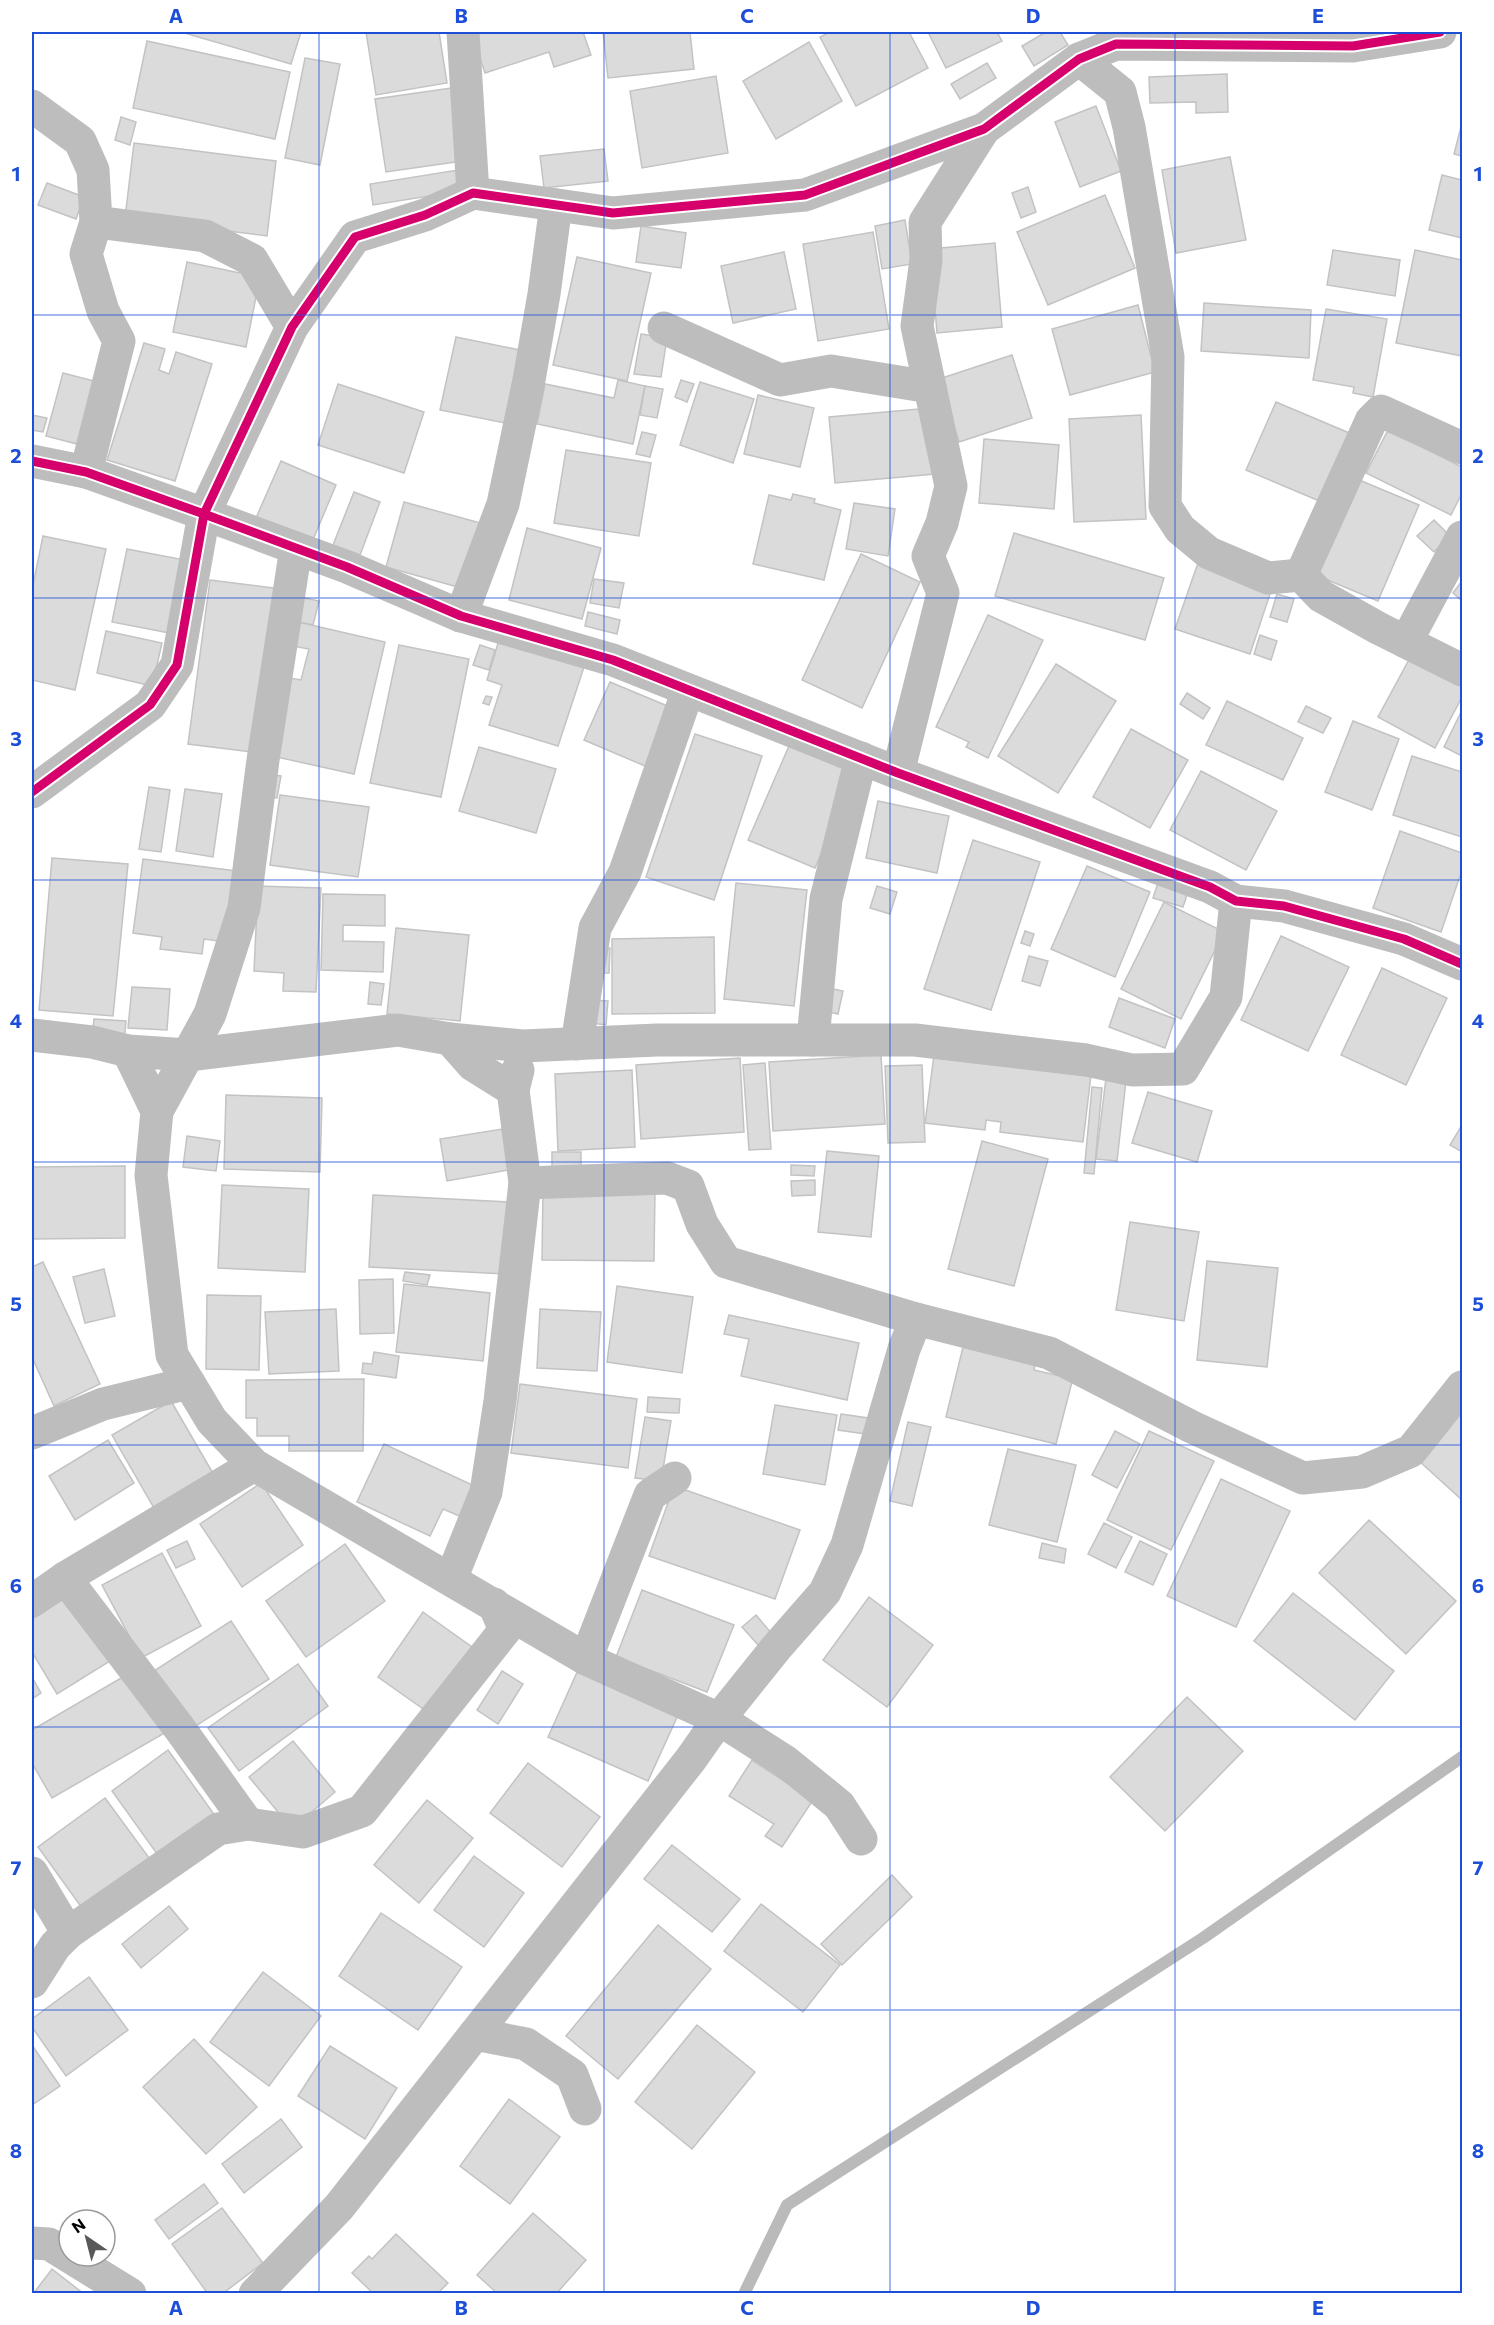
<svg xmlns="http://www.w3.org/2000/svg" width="1494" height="2325" viewBox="0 0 1494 2325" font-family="Commissioner,sans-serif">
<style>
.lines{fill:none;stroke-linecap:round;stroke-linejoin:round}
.stream{stroke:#bababa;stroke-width:12}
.building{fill:#dbdbdb;stroke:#c3c3c3;stroke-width:1.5}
.minor{stroke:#bdbdbd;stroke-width:33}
.cycleway-casing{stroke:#fff;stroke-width:13}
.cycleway{stroke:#d6006c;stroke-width:9}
.grid{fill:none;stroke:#1d4ed8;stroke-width:1.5;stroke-opacity:0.55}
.neatline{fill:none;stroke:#1d4ed8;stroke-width:2}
.grid-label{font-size:20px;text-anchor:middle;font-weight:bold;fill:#1d4ed8}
</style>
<rect width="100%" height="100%" fill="#fff"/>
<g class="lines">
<!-- stream -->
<polyline class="stream" points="744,2294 787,2205 1203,1938 1462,1757"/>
</g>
<!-- building -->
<g class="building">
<polygon points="181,32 301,32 291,64"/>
<polygon points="366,32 439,32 447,83 376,95"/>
<polygon points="471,32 583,32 591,55 554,67 549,52 485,73"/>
<polygon points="603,32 690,32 694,69 608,78"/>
<polygon points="830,32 909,32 928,68 856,106 820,37"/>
<polygon points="928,32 997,32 1002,41 946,68"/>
<polygon points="1046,32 1060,32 1068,45 1034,66 1022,46"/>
<polygon points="147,41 290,72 275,139 133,108"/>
<polygon points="809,42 842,101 776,139 743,81"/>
<polygon points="305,58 340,64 320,165 285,158"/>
<polygon points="987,63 996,78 960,99 951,84"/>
<polygon points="1227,74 1228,112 1196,113 1196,102 1150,103 1149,77"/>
<polygon points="716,76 728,153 642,168 630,91"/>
<polygon points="451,88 462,161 386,172 375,99"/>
<polygon points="1096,106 1121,171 1080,187 1055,122"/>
<polygon points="121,117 136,122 130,145 115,140"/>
<polygon points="1462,123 1462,156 1454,154"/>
<polygon points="134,143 276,161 267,236 125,218"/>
<polygon points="604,149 608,181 544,188 540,156"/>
<polygon points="1230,157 1246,240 1176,253 1162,170"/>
<polygon points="458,170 461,191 373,205 370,184"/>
<polygon points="1442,175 1462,180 1462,238 1429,230"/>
<polygon points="47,183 84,197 76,219 38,205"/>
<polygon points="1028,187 1036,212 1021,218 1012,193"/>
<polygon points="1105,195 1135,268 1048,305 1017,232"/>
<polygon points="905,220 912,264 882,269 875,226"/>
<polygon points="641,226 686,233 681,268 636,262"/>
<polygon points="873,232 889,329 818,341 803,244"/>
<polygon points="995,243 1002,327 937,333 930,249"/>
<polygon points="1333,250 1400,260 1395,296 1327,285"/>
<polygon points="1415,250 1462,260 1462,356 1396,343"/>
<polygon points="784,252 796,309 733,323 721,266"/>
<polygon points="577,257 651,273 627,381 553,365"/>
<polygon points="187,262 260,277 246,347 173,332"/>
<polygon points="1204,303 1311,310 1309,358 1201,351"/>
<polygon points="1138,305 1155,372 1070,395 1052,329"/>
<polygon points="1326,309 1387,319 1373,397 1353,393 1354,387 1313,380"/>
<polygon points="641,334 667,338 661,377 634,374"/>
<polygon points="456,337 525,351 510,424 440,410"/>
<polygon points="144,343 165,349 159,370 169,374 176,352 212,364 175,481 107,460"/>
<polygon points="1012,355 1032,418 959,442 939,379"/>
<polygon points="63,373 94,381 77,444 46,436"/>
<polygon points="618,380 645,386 633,444 537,424 545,384 614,398"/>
<polygon points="681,380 694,384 687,402 675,397"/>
<polygon points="700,382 754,399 733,463 680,445"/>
<polygon points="338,384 424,412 404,473 318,445"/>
<polygon points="645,386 663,389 657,418 640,415"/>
<polygon points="758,395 814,408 800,467 744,454"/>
<polygon points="1276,402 1354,435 1324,503 1246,470"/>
<polygon points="930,408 935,474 835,483 829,417"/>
<polygon points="32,415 47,418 43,432 32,430"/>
<polygon points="1141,415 1146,519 1074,522 1069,419"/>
<polygon points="1388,430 1462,467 1462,493 1451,515 1366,473"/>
<polygon points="642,432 656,435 650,457 636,454"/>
<polygon points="984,439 1059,445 1054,509 979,503"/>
<polygon points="566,450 651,463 639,536 554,523"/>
<polygon points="281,461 336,485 312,542 256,518"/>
<polygon points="1352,477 1419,505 1378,601 1311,573"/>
<polygon points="354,492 380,502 360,555 333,545"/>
<polygon points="793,494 815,499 814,503 841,510 824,580 753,564 769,495 791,500"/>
<polygon points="404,502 484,524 465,589 386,567"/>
<polygon points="854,503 895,509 888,556 846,549"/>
<polygon points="1434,520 1450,536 1434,552 1417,536"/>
<polygon points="527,528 601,548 582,619 509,600"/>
<polygon points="1014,533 1164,578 1145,640 995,596"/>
<polygon points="43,536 106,549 75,690 32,680 32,590"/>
<polygon points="127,549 190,561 175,634 112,622"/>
<polygon points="861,554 920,582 862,708 802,680"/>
<polygon points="1199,560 1273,585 1250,654 1175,629"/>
<polygon points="594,579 624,583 619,608 590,603"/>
<polygon points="210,580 281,589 260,753 188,744"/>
<polygon points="1462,581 1462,601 1453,593"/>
<polygon points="1277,594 1294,599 1287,622 1270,617"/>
<polygon points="300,597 319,601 313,625 294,621"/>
<polygon points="588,612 620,620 617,634 585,626"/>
<polygon points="988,615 1043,640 988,758 966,747 969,742 936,727"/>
<polygon points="298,622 385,642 354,774 272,756 290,678 301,680 309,649 292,646"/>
<polygon points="106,631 162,643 152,686 97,673"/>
<polygon points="1260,635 1277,641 1271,660 1254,654"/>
<polygon points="499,640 584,667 558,746 489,725 502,685 487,680"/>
<polygon points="399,645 469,659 441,797 370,783"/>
<polygon points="480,645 495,650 489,670 473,665"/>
<polygon points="1411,656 1462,683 1462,697 1435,748 1378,717"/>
<polygon points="1056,664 1116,701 1058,793 998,756"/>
<polygon points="610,682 677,710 652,769 584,740"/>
<polygon points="1187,693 1210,708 1203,719 1180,704"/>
<polygon points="486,696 492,697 489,705 483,703"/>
<polygon points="1227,701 1303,738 1283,780 1206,745"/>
<polygon points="1306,706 1331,718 1323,733 1298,722"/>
<polygon points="1462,710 1462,756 1444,747"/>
<polygon points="1353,721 1399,739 1372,810 1325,792"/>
<polygon points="1131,729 1188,760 1150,828 1093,797"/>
<polygon points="695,734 762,756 714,900 646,877"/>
<polygon points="789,746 856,774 815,868 748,840"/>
<polygon points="479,747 556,769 536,833 459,811"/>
<polygon points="1412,756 1462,772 1462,837 1393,815"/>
<polygon points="1201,771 1277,811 1246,870 1170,830"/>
<polygon points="266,774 281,776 277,798 263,796"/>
<polygon points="149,787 170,790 161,852 139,849"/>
<polygon points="185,789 222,794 213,857 176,851"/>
<polygon points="280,795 369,807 358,877 270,865"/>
<polygon points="878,801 949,816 937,873 866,858"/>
<polygon points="1400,831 1462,853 1462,870 1441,932 1373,908"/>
<polygon points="973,840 1040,862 991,1010 924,989"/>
<polygon points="52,858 128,864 113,1016 39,1010"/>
<polygon points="143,859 236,871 225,942 204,939 202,954 160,949 162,937 133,933"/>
<polygon points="1087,866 1150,892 1115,977 1051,949"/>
<polygon points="1159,880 1189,889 1183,907 1153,898"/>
<polygon points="736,883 807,890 794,1006 724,999"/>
<polygon points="258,886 321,888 316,992 283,991 284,973 254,971"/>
<polygon points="877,886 897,892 890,914 870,908"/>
<polygon points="323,894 385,895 385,926 343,925 343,941 384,942 383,972 321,970"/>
<polygon points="1164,902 1224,932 1181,1019 1121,989"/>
<polygon points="396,928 469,935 460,1021 387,1014"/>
<polygon points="1025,931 1034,934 1030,946 1021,943"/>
<polygon points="1281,936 1349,967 1308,1051 1241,1020"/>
<polygon points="714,937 715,1013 612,1014 612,939"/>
<polygon points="604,948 610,948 609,973 603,973"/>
<polygon points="1029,956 1048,961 1040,986 1022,981"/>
<polygon points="1382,968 1447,998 1406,1085 1341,1055"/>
<polygon points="370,982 384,984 381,1005 368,1004"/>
<polygon points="132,987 170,989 167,1030 128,1028"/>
<polygon points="829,988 843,991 838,1014 824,1011"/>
<polygon points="1119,998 1175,1019 1165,1048 1109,1027"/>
<polygon points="593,1000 608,1001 606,1025 591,1023"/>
<polygon points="94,1019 126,1021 124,1041 92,1038"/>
<polygon points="881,1055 885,1124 773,1131 769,1062"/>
<polygon points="934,1055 1091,1075 1083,1142 1000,1132 1001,1122 986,1120 985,1130 925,1123"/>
<polygon points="740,1058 744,1132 641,1139 636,1065"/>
<polygon points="765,1063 771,1149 749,1150 743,1065"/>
<polygon points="922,1065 925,1142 888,1143 885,1066"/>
<polygon points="632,1070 635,1147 558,1151 555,1074"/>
<polygon points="1107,1070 1127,1072 1117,1161 1096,1159"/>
<polygon points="1092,1087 1102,1088 1094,1174 1084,1173"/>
<polygon points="1148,1092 1212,1111 1197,1162 1132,1143"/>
<polygon points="226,1095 322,1098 320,1172 224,1169"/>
<polygon points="1462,1125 1462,1152 1450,1145"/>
<polygon points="502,1129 509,1170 447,1181 440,1139"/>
<polygon points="187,1136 220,1141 216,1171 183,1167"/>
<polygon points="982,1141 1048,1159 1014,1286 948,1269"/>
<polygon points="827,1151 879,1156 871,1237 818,1232"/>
<rect x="552" y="1152" width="29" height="22"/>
<polygon points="791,1165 815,1166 814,1176 791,1175"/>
<polygon points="125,1166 125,1238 32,1239 32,1167"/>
<polygon points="815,1180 815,1195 792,1196 791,1181"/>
<polygon points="222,1185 309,1189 305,1272 218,1268"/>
<polygon points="543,1188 655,1189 654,1261 542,1260"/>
<polygon points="373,1195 509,1202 505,1274 369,1267"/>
<polygon points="1130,1222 1199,1232 1184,1321 1116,1310"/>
<polygon points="1207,1261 1278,1268 1267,1367 1197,1360"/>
<polygon points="43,1262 100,1384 54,1406 32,1357 32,1267"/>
<polygon points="104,1269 115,1316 85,1323 73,1277"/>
<polygon points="405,1272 430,1275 427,1285 403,1281"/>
<polygon points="393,1279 394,1333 360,1334 359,1280"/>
<polygon points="404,1284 490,1293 483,1361 396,1352"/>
<polygon points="617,1286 693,1297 682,1373 607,1362"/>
<polygon points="207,1295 261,1296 259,1370 206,1369"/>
<polygon points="336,1309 339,1371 269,1374 265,1312"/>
<polygon points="540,1309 601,1312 597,1371 537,1368"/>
<polygon points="729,1315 859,1343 847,1400 741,1376 749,1339 724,1334"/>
<polygon points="963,1347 1035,1365 1034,1370 1056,1375 1074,1374 1056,1444 946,1417"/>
<polygon points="374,1352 399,1356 396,1378 362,1373 363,1363 372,1364"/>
<polygon points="364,1379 363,1451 289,1451 289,1436 257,1436 257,1418 246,1418 246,1380"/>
<polygon points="520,1384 637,1399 628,1468 511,1453"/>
<polygon points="648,1397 680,1399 679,1413 647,1412"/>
<polygon points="171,1401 218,1482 158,1515 112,1435"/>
<polygon points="775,1405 837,1415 825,1485 763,1474"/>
<polygon points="1462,1412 1462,1500 1418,1460"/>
<polygon points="841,1414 868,1418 865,1434 838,1430"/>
<polygon points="645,1417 671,1421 661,1481 635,1478"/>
<polygon points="908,1422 931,1427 912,1506 890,1501"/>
<polygon points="1115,1431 1140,1444 1117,1488 1092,1475"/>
<polygon points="1149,1431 1214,1461 1171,1550 1107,1520"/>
<polygon points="108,1440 134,1483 75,1520 49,1476"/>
<polygon points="384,1444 479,1488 464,1518 443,1509 430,1536 357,1502"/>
<polygon points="1008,1449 1076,1465 1057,1542 989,1525"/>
<polygon points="1221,1479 1290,1511 1236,1627 1167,1596"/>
<polygon points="261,1483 303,1545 242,1587 200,1524"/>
<polygon points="674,1486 800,1530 775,1599 649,1556"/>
<polygon points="1369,1520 1456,1601 1406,1654 1319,1573"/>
<polygon points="1104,1523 1132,1537 1116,1568 1088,1554"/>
<polygon points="187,1541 195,1559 176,1568 167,1550"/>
<polygon points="1140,1541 1167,1554 1153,1585 1125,1572"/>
<polygon points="1042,1543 1066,1549 1064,1563 1039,1558"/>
<polygon points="345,1544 385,1601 306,1657 266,1601"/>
<polygon points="162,1553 201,1626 141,1658 102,1585"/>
<polygon points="642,1590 734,1625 707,1692 616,1657"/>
<polygon points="1293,1593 1394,1671 1355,1720 1254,1641"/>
<polygon points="70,1595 110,1661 57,1694 32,1652 32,1619"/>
<polygon points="869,1597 933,1645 887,1707 823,1660"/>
<polygon points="423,1612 472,1647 426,1711 378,1677"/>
<polygon points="756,1615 772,1634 759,1646 742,1627"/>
<polygon points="231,1621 269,1679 191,1729 154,1671"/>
<polygon points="298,1664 328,1706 239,1771 208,1728"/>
<polygon points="578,1670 678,1715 648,1781 548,1737"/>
<polygon points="133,1671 168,1731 52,1798 32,1763 32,1730"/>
<polygon points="502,1671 523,1684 498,1724 477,1710"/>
<polygon points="32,1677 41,1693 32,1699"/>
<polygon points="1187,1697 1243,1751 1165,1831 1110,1777"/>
<polygon points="293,1741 335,1792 292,1829 249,1777"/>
<polygon points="168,1750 216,1817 160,1858 112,1791"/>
<polygon points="752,1760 813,1800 782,1847 765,1836 774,1824 729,1796"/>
<polygon points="528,1763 600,1817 562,1867 490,1813"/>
<polygon points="105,1798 155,1866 87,1915 38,1847"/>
<polygon points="427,1800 473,1838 419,1903 374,1865"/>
<polygon points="672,1845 740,1899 712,1932 644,1879"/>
<polygon points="474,1856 524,1893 484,1947 434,1910"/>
<polygon points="892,1875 912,1897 842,1965 821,1944"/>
<polygon points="761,1904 840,1965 803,2012 724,1951"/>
<polygon points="169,1906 188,1929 141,1968 122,1944"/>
<polygon points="381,1913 462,1967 418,2030 339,1976"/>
<polygon points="658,1925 711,1969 618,2079 566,2036"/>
<polygon points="263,1972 321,2016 269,2086 210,2042"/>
<polygon points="89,1977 128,2030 66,2076 32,2027 32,2019"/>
<polygon points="697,2025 755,2072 692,2149 635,2102"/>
<polygon points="194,2039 257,2107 206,2154 143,2087"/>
<polygon points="32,2045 60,2086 32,2105"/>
<polygon points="330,2046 397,2088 365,2139 298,2096"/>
<polygon points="509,2099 560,2137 510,2204 460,2166"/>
<polygon points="281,2119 302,2147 244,2193 222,2164"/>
<polygon points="204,2184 218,2203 169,2239 155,2220"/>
<polygon points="222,2208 263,2263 222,2294 208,2294 172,2244"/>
<polygon points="533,2213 586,2260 556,2294 498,2294 477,2275"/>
<polygon points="396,2234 448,2283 437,2294 374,2294 352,2273 369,2256 372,2259"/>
<polygon points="52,2269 84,2294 33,2294"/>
</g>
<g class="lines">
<!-- minor -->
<g class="minor">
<polyline points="463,32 473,193"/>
<polyline points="1079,59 1120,92 1129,127 1168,357 1165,506 1180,529 1209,553 1268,578 1301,575 1321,596 1378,628 1462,670"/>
<polyline points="32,106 80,141 93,170 96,222 86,254 103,311 119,341 86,472"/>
<polyline points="96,222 205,236 252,260 292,327"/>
<polyline points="664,328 780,380 831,371 930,387"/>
<polyline points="32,461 86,472 204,514 347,567 461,616 613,660 898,773 1210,887 1236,901 1284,906 1404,939 1462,964"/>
<polyline points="1301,575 1371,421 1381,411 1462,448"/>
<polyline points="461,616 503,504 529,380 544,294 556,205"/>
<polyline points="1406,642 1462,537"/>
<polyline points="898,773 943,593 928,556 942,523 951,486 917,326 926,260 925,222 984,129"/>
<polyline points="32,792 150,705 177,665 204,514 292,327 355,237 425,215 473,193 613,213 805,195 984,129 1079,59 1116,44 1353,46 1440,32"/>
<polyline points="32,1035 92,1042 128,1051 188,1055 398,1030 450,1039 523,1046 657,1040 915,1040 1086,1060 1132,1070 1183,1069 1226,997 1236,901"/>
<polyline points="450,1039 473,1065 513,1090 518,1070"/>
<polyline points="813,1040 826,899 861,758"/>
<polyline points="577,1044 595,928 625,872 688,690"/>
<polyline points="128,1051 157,1111 151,1175 172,1355 212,1421 254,1465 586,1659 719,1719 786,1762 839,1805 861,1839"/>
<polyline points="157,1111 210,1014 244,908 263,760 296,548"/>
<polyline points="525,1183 667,1178 688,1186 702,1224 726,1262 916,1319 1049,1353 1192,1427 1303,1478 1362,1472 1411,1451 1462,1387"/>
<polyline points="32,1433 103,1404 189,1383"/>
<polyline points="65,1578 180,1729 248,1824"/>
<polyline points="451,1579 486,1492 500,1401 525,1183 513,1090"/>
<polyline points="32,1601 65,1578 254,1465"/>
<polyline points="586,1659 650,1495 675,1478"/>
<polyline points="32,1873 68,1933"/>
<polyline points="32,1982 55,1946 68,1933 218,1829 248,1824 303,1832 362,1811 505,1630 494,1604"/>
<polyline points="475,2034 526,2044 572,2075 585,2109"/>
<polyline points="32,2243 49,2244 130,2294"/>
<polyline points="255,2294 339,2207 691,1759 719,1719 776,1648 825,1592 847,1545 904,1349 916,1319"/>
</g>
<defs>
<g id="cycleway">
<polyline points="32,461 86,472 204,514 347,567 461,616 613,660 898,773 1210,887 1236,901 1284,906 1404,939 1462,964"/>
<polyline points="32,792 150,705 177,665 204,514 292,327 355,237 425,215 473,193 613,213 805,195 984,129 1079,59 1116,44 1353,46 1440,32"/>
</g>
</defs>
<!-- cycleway casing -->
<use href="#cycleway" class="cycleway-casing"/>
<!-- cycleway -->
<use href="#cycleway" class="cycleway"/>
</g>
<!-- grid -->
<path class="grid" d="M319 32V2294M604 32V2294M890 32V2294M1175 32V2294M32 315H1462M32 598H1462M32 880H1462M32 1162H1462M32 1445H1462M32 1727H1462M32 2010H1462"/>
<!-- border -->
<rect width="1494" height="2325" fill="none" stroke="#ffffff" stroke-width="66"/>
<!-- north arrow -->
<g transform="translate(87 2238) rotate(325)"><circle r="28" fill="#ffffff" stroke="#999999" stroke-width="1.5"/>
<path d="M0-4.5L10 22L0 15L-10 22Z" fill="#595959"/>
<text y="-9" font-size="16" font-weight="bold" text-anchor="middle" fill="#000000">N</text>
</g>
<rect x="33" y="33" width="1428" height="2259" class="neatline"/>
<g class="grid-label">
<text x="176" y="23">A</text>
<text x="461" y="23">B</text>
<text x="747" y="23">C</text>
<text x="1033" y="23">D</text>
<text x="1318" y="23">E</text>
<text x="16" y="181">1</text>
<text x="1478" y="181">1</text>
<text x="16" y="463">2</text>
<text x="1478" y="463">2</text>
<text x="16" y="746">3</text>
<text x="1478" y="746">3</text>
<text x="16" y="1028">4</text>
<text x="1478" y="1028">4</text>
<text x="16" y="1311">5</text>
<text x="1478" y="1311">5</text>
<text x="16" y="1593">6</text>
<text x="1478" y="1593">6</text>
<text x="16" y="1875">7</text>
<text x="1478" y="1875">7</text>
<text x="16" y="2158">8</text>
<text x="1478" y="2158">8</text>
<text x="176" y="2315">A</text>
<text x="461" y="2315">B</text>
<text x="747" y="2315">C</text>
<text x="1033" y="2315">D</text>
<text x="1318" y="2315">E</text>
</g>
</svg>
